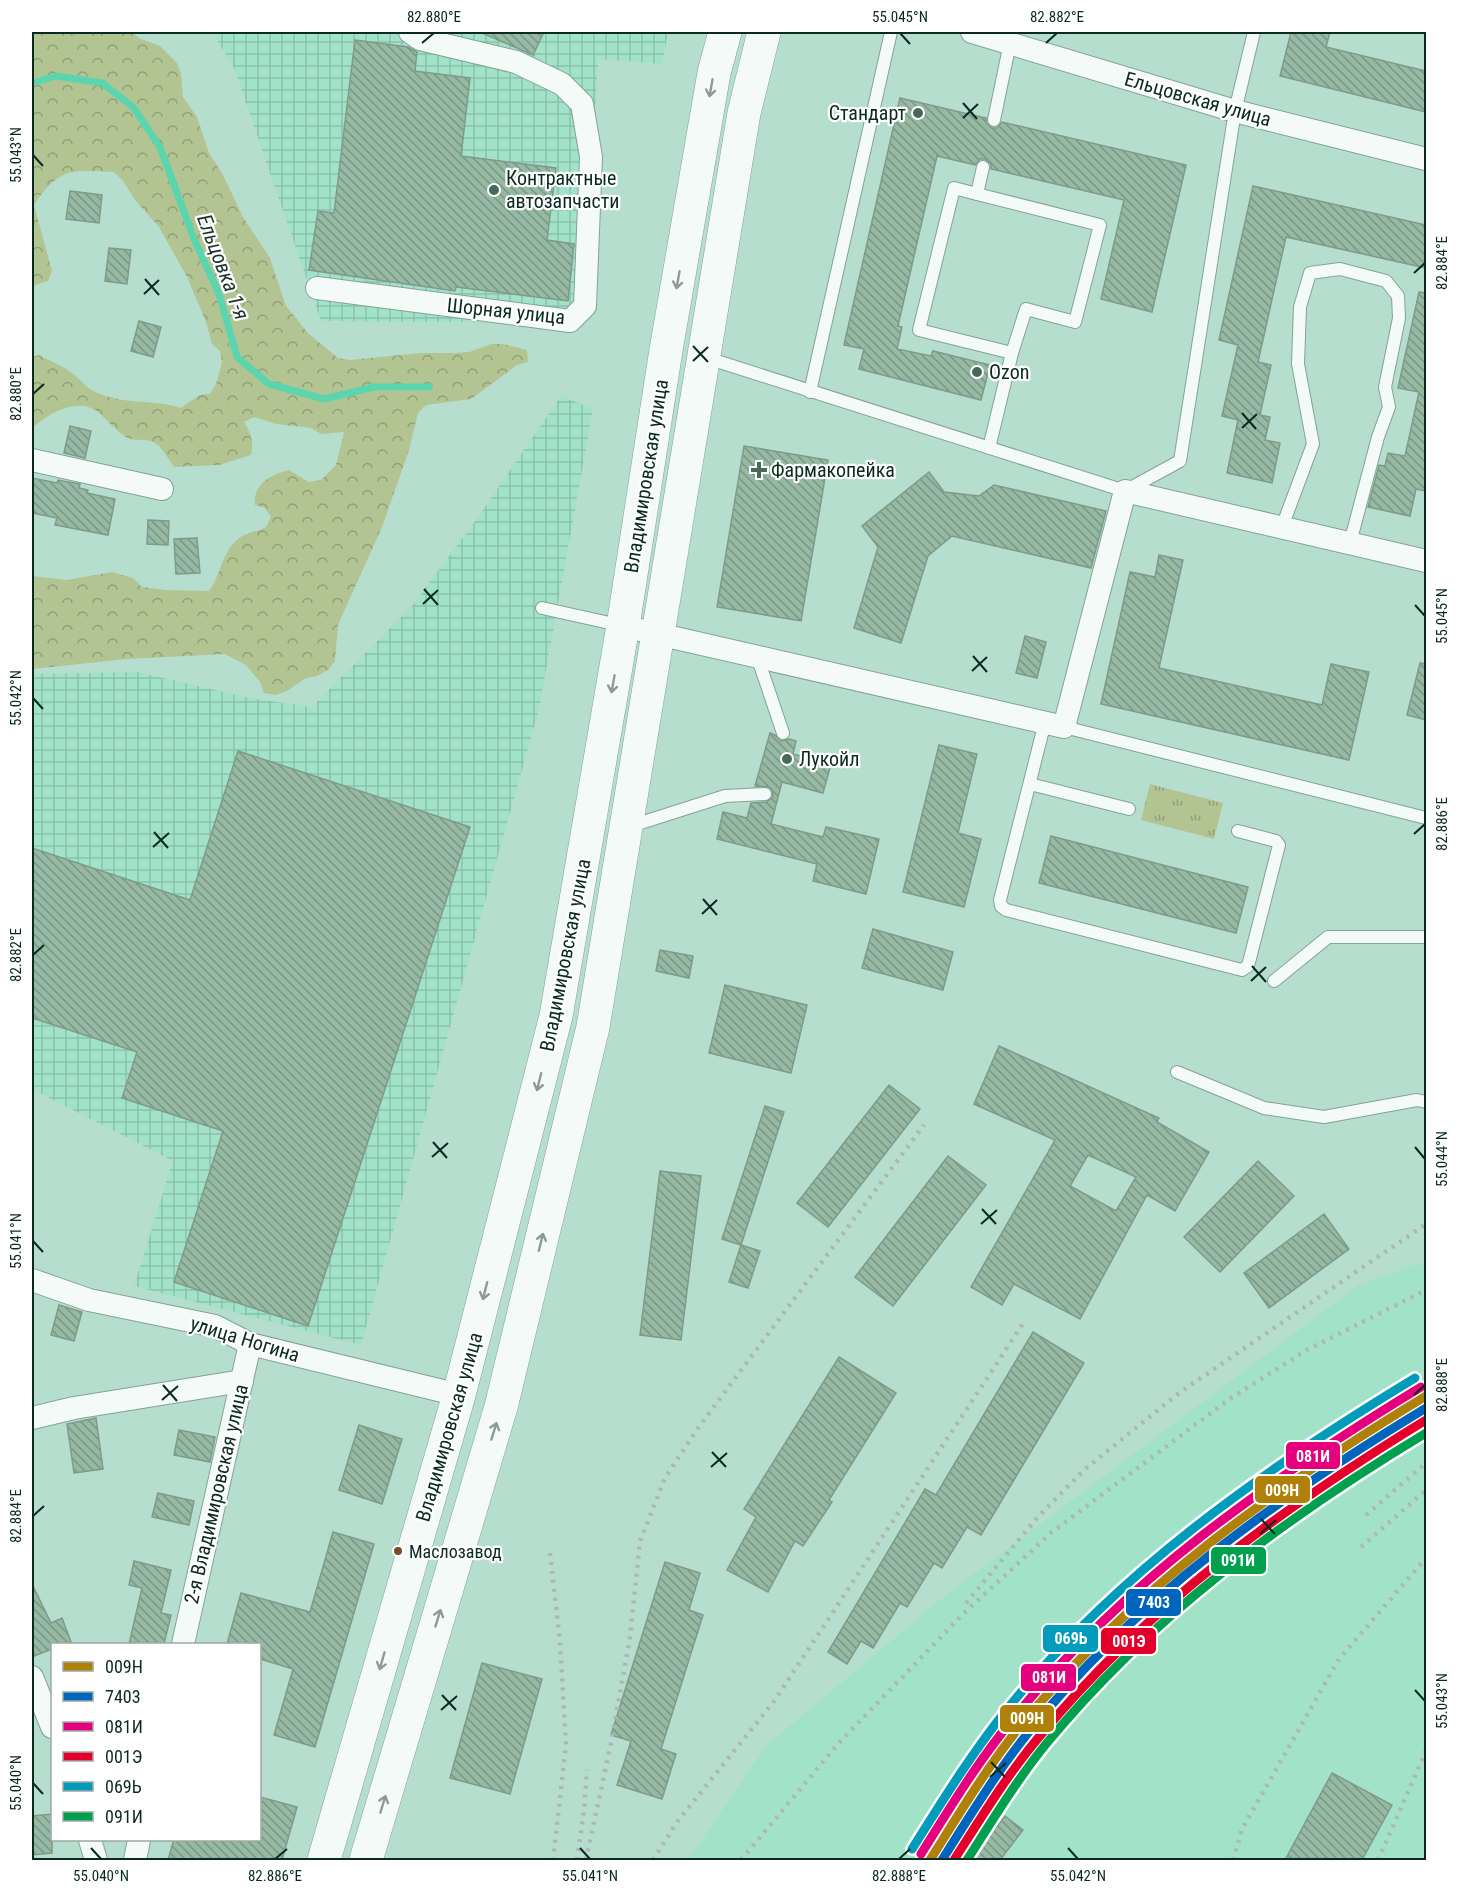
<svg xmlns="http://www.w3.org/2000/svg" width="1458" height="1892" viewBox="0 0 1458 1892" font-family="'Roboto Condensed',sans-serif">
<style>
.built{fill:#a2e2c9}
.industrial{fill:url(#industrial-grid)}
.forest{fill:url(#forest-crowns)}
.park{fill:url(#park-tufts)}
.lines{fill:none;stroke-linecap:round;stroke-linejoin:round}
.stream{stroke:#5ad5ae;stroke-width:7}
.building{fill:url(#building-back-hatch);stroke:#7f9a8b;stroke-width:1.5;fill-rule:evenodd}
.lane-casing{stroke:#83a396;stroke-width:14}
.street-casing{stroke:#83a396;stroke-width:24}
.primary-casing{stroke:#83a396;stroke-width:34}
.lane{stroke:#f4faf8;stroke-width:12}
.street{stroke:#f4faf8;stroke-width:22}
.primary{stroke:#f4faf8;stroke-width:33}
.rail{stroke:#adb7b3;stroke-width:4.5;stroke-dasharray:3 6;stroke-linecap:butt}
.rail-1-casing{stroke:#fefefe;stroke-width:14}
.rail-2-casing{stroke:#fefefe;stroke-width:14}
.rail-3-casing{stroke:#fefefe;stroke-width:14}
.rail-4-casing{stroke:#fefefe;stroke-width:14}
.rail-5-casing{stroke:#fefefe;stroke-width:14}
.rail-6-casing{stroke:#fefefe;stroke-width:14}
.rail-1{stroke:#b08109;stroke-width:9}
.rail-2{stroke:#0065bd;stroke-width:9}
.rail-3{stroke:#e5007d;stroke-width:9}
.rail-4{stroke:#e4002b;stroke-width:9}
.rail-5{stroke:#019cbc;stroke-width:9}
.rail-6{stroke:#00a04e;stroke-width:9}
.oneway{stroke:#8b9c96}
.ticks{fill:none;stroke:#0a2a1f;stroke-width:2}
.poi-dot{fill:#46695c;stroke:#fefefe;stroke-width:2}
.bus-dot{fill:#7a4b2a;stroke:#fefefe;stroke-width:2}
.labels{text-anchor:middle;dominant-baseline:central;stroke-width:4.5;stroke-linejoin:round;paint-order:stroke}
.bus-label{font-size:18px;fill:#0a2a1f;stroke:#fefefe;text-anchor:start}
.street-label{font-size:20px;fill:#0a2a1f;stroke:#fefefe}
.poi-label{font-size:20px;fill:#0a2a1f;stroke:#fefefe;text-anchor:start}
.water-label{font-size:21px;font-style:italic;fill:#1a3329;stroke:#fefefe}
.line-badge{stroke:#fefefe;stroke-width:2}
.badge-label{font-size:16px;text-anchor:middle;font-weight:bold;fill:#fff}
.neatline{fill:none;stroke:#0a2a1f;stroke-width:2}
.ticks-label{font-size:15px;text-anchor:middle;fill:#0a2a1f}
</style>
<defs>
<pattern id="industrial-grid" width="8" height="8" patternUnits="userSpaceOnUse" patternTransform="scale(1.5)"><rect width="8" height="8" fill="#a2e2c9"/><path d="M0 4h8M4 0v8" fill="none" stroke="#8ac2ac"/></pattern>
<pattern id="forest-crowns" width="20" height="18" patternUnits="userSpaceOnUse" patternTransform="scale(1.5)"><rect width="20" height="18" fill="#b3c493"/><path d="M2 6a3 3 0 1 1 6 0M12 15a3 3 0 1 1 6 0" fill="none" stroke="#909f77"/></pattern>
<pattern id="park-tufts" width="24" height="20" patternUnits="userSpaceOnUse" patternTransform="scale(1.5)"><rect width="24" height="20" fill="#b3c493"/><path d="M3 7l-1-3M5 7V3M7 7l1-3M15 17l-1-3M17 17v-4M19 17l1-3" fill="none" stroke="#909f77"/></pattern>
<pattern id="building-back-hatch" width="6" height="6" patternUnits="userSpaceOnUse" patternTransform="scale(1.5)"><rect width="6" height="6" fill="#96b9a3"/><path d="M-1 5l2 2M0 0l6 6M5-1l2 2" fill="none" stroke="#799784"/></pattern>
</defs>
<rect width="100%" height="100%" fill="#b6dece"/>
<!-- built -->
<polygon class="built" points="1426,1261 1426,1860 688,1860 767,1745 951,1591 1359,1285"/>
<!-- industrial -->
<g class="industrial">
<polygon points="212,32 668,32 662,64 598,59 585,323 321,321 234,68"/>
<polygon points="561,396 593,409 539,709 361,1345 134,1286 173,1161 32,1089 32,674 138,672 249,698 312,707 412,606 476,520"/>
</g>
<!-- forest -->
<path class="forest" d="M32 32H132L139 38 160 46 177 63 181 74 183 97 197 117 209 153 222 173 243 217 270 258 286 306 308 333 338 358 350 360 421 353H456L469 352 491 344H503L527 350 528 362 517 365 471 399 426 405 418 413 409 450 382 527 338 625 335 661 328 670 317 676 306 678 287 691 276 695 264 693 260 682 246 665 225 654 127 659 32 669V576L67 580 112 572 133 578 142 587 166 590 209 591C223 572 221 548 244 535 250 532 259 531 266 527L271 517 265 508 255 505C253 484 270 475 289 470L309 482 321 480 336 465 344 432 321 434 311 428 276 424 254 417 244 422C251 433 254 441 251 455L219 465 174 467C168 459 162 446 153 442 145 438 134 442 126 437 115 430 107 420 98 412 77 396 48 414 32 428V357L39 355C50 361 63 366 72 373 81 380 87 389 98 393 125 405 154 399 181 408L199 395 210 394 216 384 222 363 220 351 212 344 206 322 187 277 159 227 135 200 123 181 114 172C71 170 59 167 34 205L52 271 48 281 32 286Z"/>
<!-- park -->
<polygon class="park" points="1150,784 1223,803 1214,839 1141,820"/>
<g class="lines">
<!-- stream -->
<polyline class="stream" points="32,83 56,76 102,83 133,107 160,147 194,239 219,294 237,357 269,384 324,399 374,387 429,387"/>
</g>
<!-- building -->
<g class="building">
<polygon points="480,32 544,32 533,55"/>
<polygon points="1291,32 1330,32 1326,47 1426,71 1426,112 1280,76"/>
<polygon points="355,40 408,47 417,52 415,71 470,78 461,156 556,168 547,240 574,244 568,301 456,287 455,291 309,270 318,211 334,213"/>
<polygon points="900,98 986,118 986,123 992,128 997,128 1002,122 1186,165 1152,312 1101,299 1124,200 991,169 991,164 985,159 980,159 975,165 937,156 898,326 902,327 897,349 931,356 933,351 990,365 981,400 859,369 864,349 844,345"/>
<polygon points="1253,186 1426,225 1426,268 1286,237 1258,362 1271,365 1260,415 1270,417 1265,440 1280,443 1272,483 1227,473 1238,420 1222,416 1238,345 1219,340"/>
<polygon points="70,191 102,195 99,223 66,219"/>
<polygon points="109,248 131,250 127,284 105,281"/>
<polygon points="1419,292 1426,293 1426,491 1416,489 1410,516 1368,507 1379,465 1385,466 1388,453 1405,456 1419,392 1398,388"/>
<polygon points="139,321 161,327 153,357 131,351"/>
<polygon points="70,426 91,431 85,458 64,453"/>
<polygon points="744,446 828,460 801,621 717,607"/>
<polygon points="929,472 944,492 979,496 994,485 1106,511 1091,568 952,536 928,556 901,643 854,628 878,547 862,526"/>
<polygon points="32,478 57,483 58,480 80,484 79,488 88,490 87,493 115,499 108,535 55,525 57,518 32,513"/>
<polygon points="148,520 169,521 168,545 147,544"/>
<polygon points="197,538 200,573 176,574 174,539"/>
<polygon points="1159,555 1183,560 1159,668 1322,705 1331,664 1369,672 1349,760 1101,704 1130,572 1155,577"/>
<polygon points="1025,636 1046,642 1037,678 1016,673"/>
<polygon points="1420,663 1426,664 1426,720 1407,715"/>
<polygon points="770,733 775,735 781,741 789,739 796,741 793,754 831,764 823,793 782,782 771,824 823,837 826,827 879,839 866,894 813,881 817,864 717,839 723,812 747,818 751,803 766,802 773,797 772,790 769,787 755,786"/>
<polygon points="939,745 977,754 958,833 981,839 964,907 903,892"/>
<polygon points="238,751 470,827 308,1326 174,1282 223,1131 122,1098 137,1052 32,1018 32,848 190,900"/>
<polygon points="1051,836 1248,887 1236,933 1039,883"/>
<polygon points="873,929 953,952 943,990 862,968"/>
<polygon points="660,950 693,956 689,978 656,971"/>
<polygon points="725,985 807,1005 791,1073 709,1053"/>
<path d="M999 1046 1159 1118 1157 1122 1209 1152 1175 1211 1147 1195 1080 1319 1014 1284 1002 1305 971 1287 1055 1140 974 1104ZM1088 1155 1136 1177 1116 1211 1070 1186Z"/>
<polygon points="889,1085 920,1109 828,1227 797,1203"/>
<polygon points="765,1106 784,1112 741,1245 722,1239"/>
<polygon points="948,1156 986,1185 893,1306 855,1277"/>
<polygon points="1258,1161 1294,1196 1220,1272 1184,1237"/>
<polygon points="660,1171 701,1176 681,1340 640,1335"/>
<polygon points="1324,1214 1349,1249 1269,1308 1244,1273"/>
<polygon points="741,1245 760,1251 748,1288 729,1282"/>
<polygon points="59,1305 82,1312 74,1341 51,1335"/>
<polygon points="1033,1332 1084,1363 981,1535 967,1527 942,1568 934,1563 907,1607 900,1603 873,1648 861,1641 847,1664 828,1652 925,1489 936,1495"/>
<polygon points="839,1357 896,1393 829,1500 832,1502 803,1546 795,1541 768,1592 727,1570 756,1517 744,1509"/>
<polygon points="96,1418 103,1469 74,1473 67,1424"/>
<polygon points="359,1425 402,1439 382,1504 339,1490"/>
<polygon points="179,1430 215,1437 210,1462 174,1455"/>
<polygon points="158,1493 194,1501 189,1525 152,1517"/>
<polygon points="333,1532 374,1544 315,1747 274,1735 293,1669 260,1659 260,1644 227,1644 241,1593 310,1612"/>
<polygon points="134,1561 171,1570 161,1613 171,1615 164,1644 129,1644 142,1588 129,1585"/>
<polygon points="665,1562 700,1573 689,1610 703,1615 661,1749 676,1754 662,1799 617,1785 631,1741 611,1735"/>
<polygon points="32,1584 51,1623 62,1618 71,1642 64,1644 52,1644 52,1649 32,1657"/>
<polygon points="482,1663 542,1679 510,1794 450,1778"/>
<polygon points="1332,1773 1392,1805 1362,1860 1285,1860"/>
<polygon points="260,1797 297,1807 282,1860 168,1860 174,1839 260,1839"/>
<polygon points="52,1814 52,1853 32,1855 32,1816"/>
<polygon points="1005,1816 1023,1830 1000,1860 971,1860"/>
</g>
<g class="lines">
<defs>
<g id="lane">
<polyline points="994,120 1010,43"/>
<polyline points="983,167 977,194 954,188 919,330 1012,353 989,448"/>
<polyline points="977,194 1100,225 1075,322 1026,309 1012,353"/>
<polyline points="704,357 1125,491 1180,461 1235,111 1254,32"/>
<polyline points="810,392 891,32"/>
<polyline points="1282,527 1313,444 1298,364 1300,307 1310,273 1340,269 1386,281 1398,296 1399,318 1385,387 1389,407 1378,437 1350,543"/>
<polyline points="542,608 623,626"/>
<polyline points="757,656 783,733"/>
<polyline points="1045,722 1000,900 1001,906 1006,910 1242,970 1248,966 1279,845 1276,841 1238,831"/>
<polyline points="1064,727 1426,818"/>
<polyline points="1030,784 1129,809"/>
<polyline points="628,827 725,796 765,794"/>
<polyline points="1274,981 1328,937 1426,937"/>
<polyline points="1177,1072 1264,1108 1324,1117 1417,1100 1426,1102"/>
</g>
<g id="street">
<polyline points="972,32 1235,111 1426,159"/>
<polyline points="317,288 570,321 585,306 591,157 582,104 562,84 516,62 420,39 410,32"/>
<polyline points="32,460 162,489"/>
<polyline points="623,626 1064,727 1125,491 1426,561"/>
<polyline points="32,1280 89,1300 215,1326 250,1344 459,1395"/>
<polyline points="32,1418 74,1408 242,1381"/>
<polyline points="183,1644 250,1344"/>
<polyline points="32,1677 52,1727"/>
<polyline points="90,1840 96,1860"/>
<polyline points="135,1860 139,1840"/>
</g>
<g id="primary">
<polyline points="324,1860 459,1395 556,1016 623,626 666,350 714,73 725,32"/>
<polyline points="366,1860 501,1407 593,1027 744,113 764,32"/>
</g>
</defs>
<!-- lane casing -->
<use href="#lane" class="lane-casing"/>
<!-- street casing -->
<use href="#street" class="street-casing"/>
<!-- primary casing -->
<use href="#primary" class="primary-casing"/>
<!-- lane -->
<use href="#lane" class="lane"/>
<!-- street -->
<use href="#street" class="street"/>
<!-- primary -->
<use href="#primary" class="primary"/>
<!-- rail -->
<g class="rail">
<polyline points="1366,1515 1426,1463"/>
<polyline points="1361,1547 1426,1490"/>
<polyline points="550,1553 560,1642 566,1745 553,1860"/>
<polyline points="966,1603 1037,1518 1084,1470 1179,1393 1426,1224"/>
<polyline points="577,1860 584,1811 587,1770"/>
<polyline points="586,1860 611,1743 630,1637 640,1541 665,1478 698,1428 924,1125"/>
<polyline points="653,1860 677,1822 775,1700 1024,1322"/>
<polyline points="741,1860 837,1745 963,1614 1052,1532 1231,1398 1307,1350 1426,1290"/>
<polyline points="1233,1860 1242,1829 1339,1659 1426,1558"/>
<polyline points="1378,1860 1426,1751"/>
</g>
<defs>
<path id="rail-1" d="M930 1860C959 1814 987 1767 1022 1724 1134 1588 1276 1487 1426 1396"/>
<path id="rail-2" d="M942 1860C969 1817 996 1773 1028 1733 1137 1597 1279 1497 1426 1408"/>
<path id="rail-3" d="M921 1854C950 1808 978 1761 1013 1719 1125 1580 1270 1479 1421 1387"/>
<path id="rail-4" d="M954 1860C981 1818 1007 1775 1039 1737 1147 1606 1282 1508 1426 1420"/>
<path id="rail-5" d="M912 1849C941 1803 970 1756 1004 1713 1116 1573 1263 1470 1415 1378"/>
<path id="rail-6" d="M967 1860C992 1821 1016 1781 1046 1744 1151 1616 1285 1518 1426 1433"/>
</defs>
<!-- rail-1 casing -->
<use href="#rail-1" class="rail-1-casing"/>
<!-- rail-2 casing -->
<use href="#rail-2" class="rail-2-casing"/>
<!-- rail-3 casing -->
<use href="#rail-3" class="rail-3-casing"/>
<!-- rail-4 casing -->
<use href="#rail-4" class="rail-4-casing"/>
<!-- rail-5 casing -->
<use href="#rail-5" class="rail-5-casing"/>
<!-- rail-6 casing -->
<use href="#rail-6" class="rail-6-casing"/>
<!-- rail-1 -->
<use href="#rail-1" class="rail-1"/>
<!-- rail-2 -->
<use href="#rail-2" class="rail-2"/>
<!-- rail-3 -->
<use href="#rail-3" class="rail-3"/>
<!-- rail-4 -->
<use href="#rail-4" class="rail-4"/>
<!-- rail-5 -->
<use href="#rail-5" class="rail-5"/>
<!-- rail-6 -->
<use href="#rail-6" class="rail-6"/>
</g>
<!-- one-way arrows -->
<defs><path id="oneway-shaft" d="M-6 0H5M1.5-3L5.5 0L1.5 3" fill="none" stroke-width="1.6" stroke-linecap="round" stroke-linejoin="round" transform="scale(1.5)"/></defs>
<g class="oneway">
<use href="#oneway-shaft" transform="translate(711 88) rotate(100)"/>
<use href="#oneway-shaft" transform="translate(678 280) rotate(100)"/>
<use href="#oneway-shaft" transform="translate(613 684) rotate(100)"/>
<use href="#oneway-shaft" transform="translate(539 1082) rotate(104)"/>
<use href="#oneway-shaft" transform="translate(541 1242) rotate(-76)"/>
<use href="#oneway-shaft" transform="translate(485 1291) rotate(104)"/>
<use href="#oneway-shaft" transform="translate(494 1431) rotate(-73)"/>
<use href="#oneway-shaft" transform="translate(438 1618) rotate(-73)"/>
<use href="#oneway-shaft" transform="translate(382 1661) rotate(106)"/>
<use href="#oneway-shaft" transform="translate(383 1804) rotate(-73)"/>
</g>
<!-- ticks -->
<path class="ticks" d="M900 33 910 44M422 43 434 33M1046 43 1057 33M963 103 977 119M963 118 978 104M33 155 43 166M1414 273 1425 263M145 279 159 295M144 294 159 280M693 346 708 362M693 361 708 347M33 394 44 384M1242 413 1256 429M1242 428 1257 414M424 589 438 605M423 604 438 590M1415 605 1425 616M973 656 987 672M972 671 987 657M33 698 43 709M154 832 168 848M1414 834 1425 824M153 847 169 833M703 899 717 915M702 914 717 900M33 955 44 945M1252 966 1266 982M1251 981 1266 967M433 1142 447 1158M1415 1147 1425 1159M432 1157 448 1143M982 1209 996 1224M981 1224 997 1210M33 1241 43 1252M163 1385 177 1401M1414 1395 1425 1385M162 1400 178 1386M712 1452 726 1467M711 1467 727 1453M33 1516 44 1506M1261 1519 1275 1534M1260 1534 1276 1520M1415 1690 1425 1701M442 1695 456 1710M441 1710 457 1696M991 1762 1005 1777M990 1777 1006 1763M33 1783 43 1794M91 1848 101 1859M580 1848 590 1859M1068 1848 1078 1859M275 1859 287 1849M899 1859 910 1849"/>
<!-- markers -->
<g class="poi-dot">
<circle cx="918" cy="113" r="6"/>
<circle cx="494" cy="190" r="6"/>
<circle cx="977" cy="372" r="6"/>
<path d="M756 461h6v6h6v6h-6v6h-6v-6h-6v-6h6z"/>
<circle cx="787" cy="759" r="6"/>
</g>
<circle class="bus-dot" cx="398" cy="1551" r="5"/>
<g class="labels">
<!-- bus labels -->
<g class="bus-label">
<text x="409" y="1551">Маслозавод</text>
</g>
<!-- street labels -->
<g class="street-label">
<text transform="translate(1198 99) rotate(16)">Ельцовская улица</text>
<text transform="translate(506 311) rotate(6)">Шорная улица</text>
<text transform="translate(646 476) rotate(-81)">Владимировская улица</text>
<text transform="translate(565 955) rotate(-79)">Владимировская улица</text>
<text transform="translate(245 1339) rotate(17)">улица Ногина</text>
<text transform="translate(449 1427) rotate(-74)">Владимировская улица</text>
<text transform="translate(216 1494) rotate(-77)">2-я Владимировская улица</text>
</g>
<!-- poi labels -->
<g class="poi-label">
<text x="906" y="113" text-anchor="end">Стандарт</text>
<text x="506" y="178">Контрактные<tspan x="506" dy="23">автозапчасти</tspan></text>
<text x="989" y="372">Ozon</text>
<text x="771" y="470">Фармакопейка</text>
<text x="799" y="759">Лукойл</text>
</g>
<!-- water labels -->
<g class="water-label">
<text transform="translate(223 267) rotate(69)">Ельцовка 1-я</text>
</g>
</g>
<g class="line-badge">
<rect x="1285" y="1441" width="56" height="29" rx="6" fill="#e5007d"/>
<rect x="1254" y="1475" width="57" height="29" rx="6" fill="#b08109"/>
<rect x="1210" y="1546" width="57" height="29" rx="6" fill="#00a04e"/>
<rect x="1125" y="1588" width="57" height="29" rx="6" fill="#0065bd"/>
<rect x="1042" y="1624" width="57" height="29" rx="6" fill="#019cbc"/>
<rect x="1100" y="1627" width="57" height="28" rx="6" fill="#e4002b"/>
<rect x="1020" y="1663" width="57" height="29" rx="6" fill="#e5007d"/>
<rect x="999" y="1704" width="56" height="29" rx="6" fill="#b08109"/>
</g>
<g class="badge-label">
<text x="1313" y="1462">081И</text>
<text x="1282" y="1496">009Н</text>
<text x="1238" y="1566">091И</text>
<text x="1154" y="1608">7403</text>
<text x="1071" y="1644">069Ь</text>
<text x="1129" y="1647">001Э</text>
<text x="1049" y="1683">081И</text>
<text x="1027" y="1724">009Н</text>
</g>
<!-- border -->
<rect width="1458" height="1892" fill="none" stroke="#fefefe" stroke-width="66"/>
<!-- legend -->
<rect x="51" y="1643" width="210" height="198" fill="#fefefe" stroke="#9ca9a5" stroke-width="1.5"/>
<rect x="63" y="1662" width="30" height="9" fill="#b08109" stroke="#9ca9a5" stroke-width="1.5"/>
<text x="105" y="1673" font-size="18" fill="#0a2a1f">009Н</text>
<rect x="63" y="1692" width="30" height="9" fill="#0065bd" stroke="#9ca9a5" stroke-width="1.5"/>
<text x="105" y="1703" font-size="18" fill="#0a2a1f">7403</text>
<rect x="63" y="1722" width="30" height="9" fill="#e5007d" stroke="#9ca9a5" stroke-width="1.5"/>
<text x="105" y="1733" font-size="18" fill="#0a2a1f">081И</text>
<rect x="63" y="1752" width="30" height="9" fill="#e4002b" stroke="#9ca9a5" stroke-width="1.5"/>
<text x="105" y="1763" font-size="18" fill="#0a2a1f">001Э</text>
<rect x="63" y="1782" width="30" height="9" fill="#019cbc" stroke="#9ca9a5" stroke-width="1.5"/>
<text x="105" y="1793" font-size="18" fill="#0a2a1f">069Ь</text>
<rect x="63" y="1812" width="30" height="9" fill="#00a04e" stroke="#9ca9a5" stroke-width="1.5"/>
<text x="105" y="1823" font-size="18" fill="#0a2a1f">091И</text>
<rect x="33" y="33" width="1392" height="1826" class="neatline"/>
<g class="ticks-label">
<text x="434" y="22">82.880°E</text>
<text x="900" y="22">55.045°N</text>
<text x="1057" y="22">82.882°E</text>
<text transform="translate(16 155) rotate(-90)" y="5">55.043°N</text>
<text transform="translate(1442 263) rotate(-90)" y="5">82.884°E</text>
<text transform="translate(16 394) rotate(-90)" y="5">82.880°E</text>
<text transform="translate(1442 616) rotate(-90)" y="5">55.045°N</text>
<text transform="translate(16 698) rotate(-90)" y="5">55.042°N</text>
<text transform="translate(1442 824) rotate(-90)" y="5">82.886°E</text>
<text transform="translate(16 955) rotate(-90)" y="5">82.882°E</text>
<text transform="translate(1442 1159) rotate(-90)" y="5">55.044°N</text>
<text transform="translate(16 1241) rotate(-90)" y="5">55.041°N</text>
<text transform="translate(1442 1385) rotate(-90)" y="5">82.888°E</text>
<text transform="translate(16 1516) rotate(-90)" y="5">82.884°E</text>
<text transform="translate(1442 1701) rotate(-90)" y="5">55.043°N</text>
<text transform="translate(16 1783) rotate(-90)" y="5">55.040°N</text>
<text x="101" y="1881">55.040°N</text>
<text x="275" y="1881">82.886°E</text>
<text x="590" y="1881">55.041°N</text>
<text x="899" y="1881">82.888°E</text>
<text x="1078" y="1881">55.042°N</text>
</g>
</svg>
